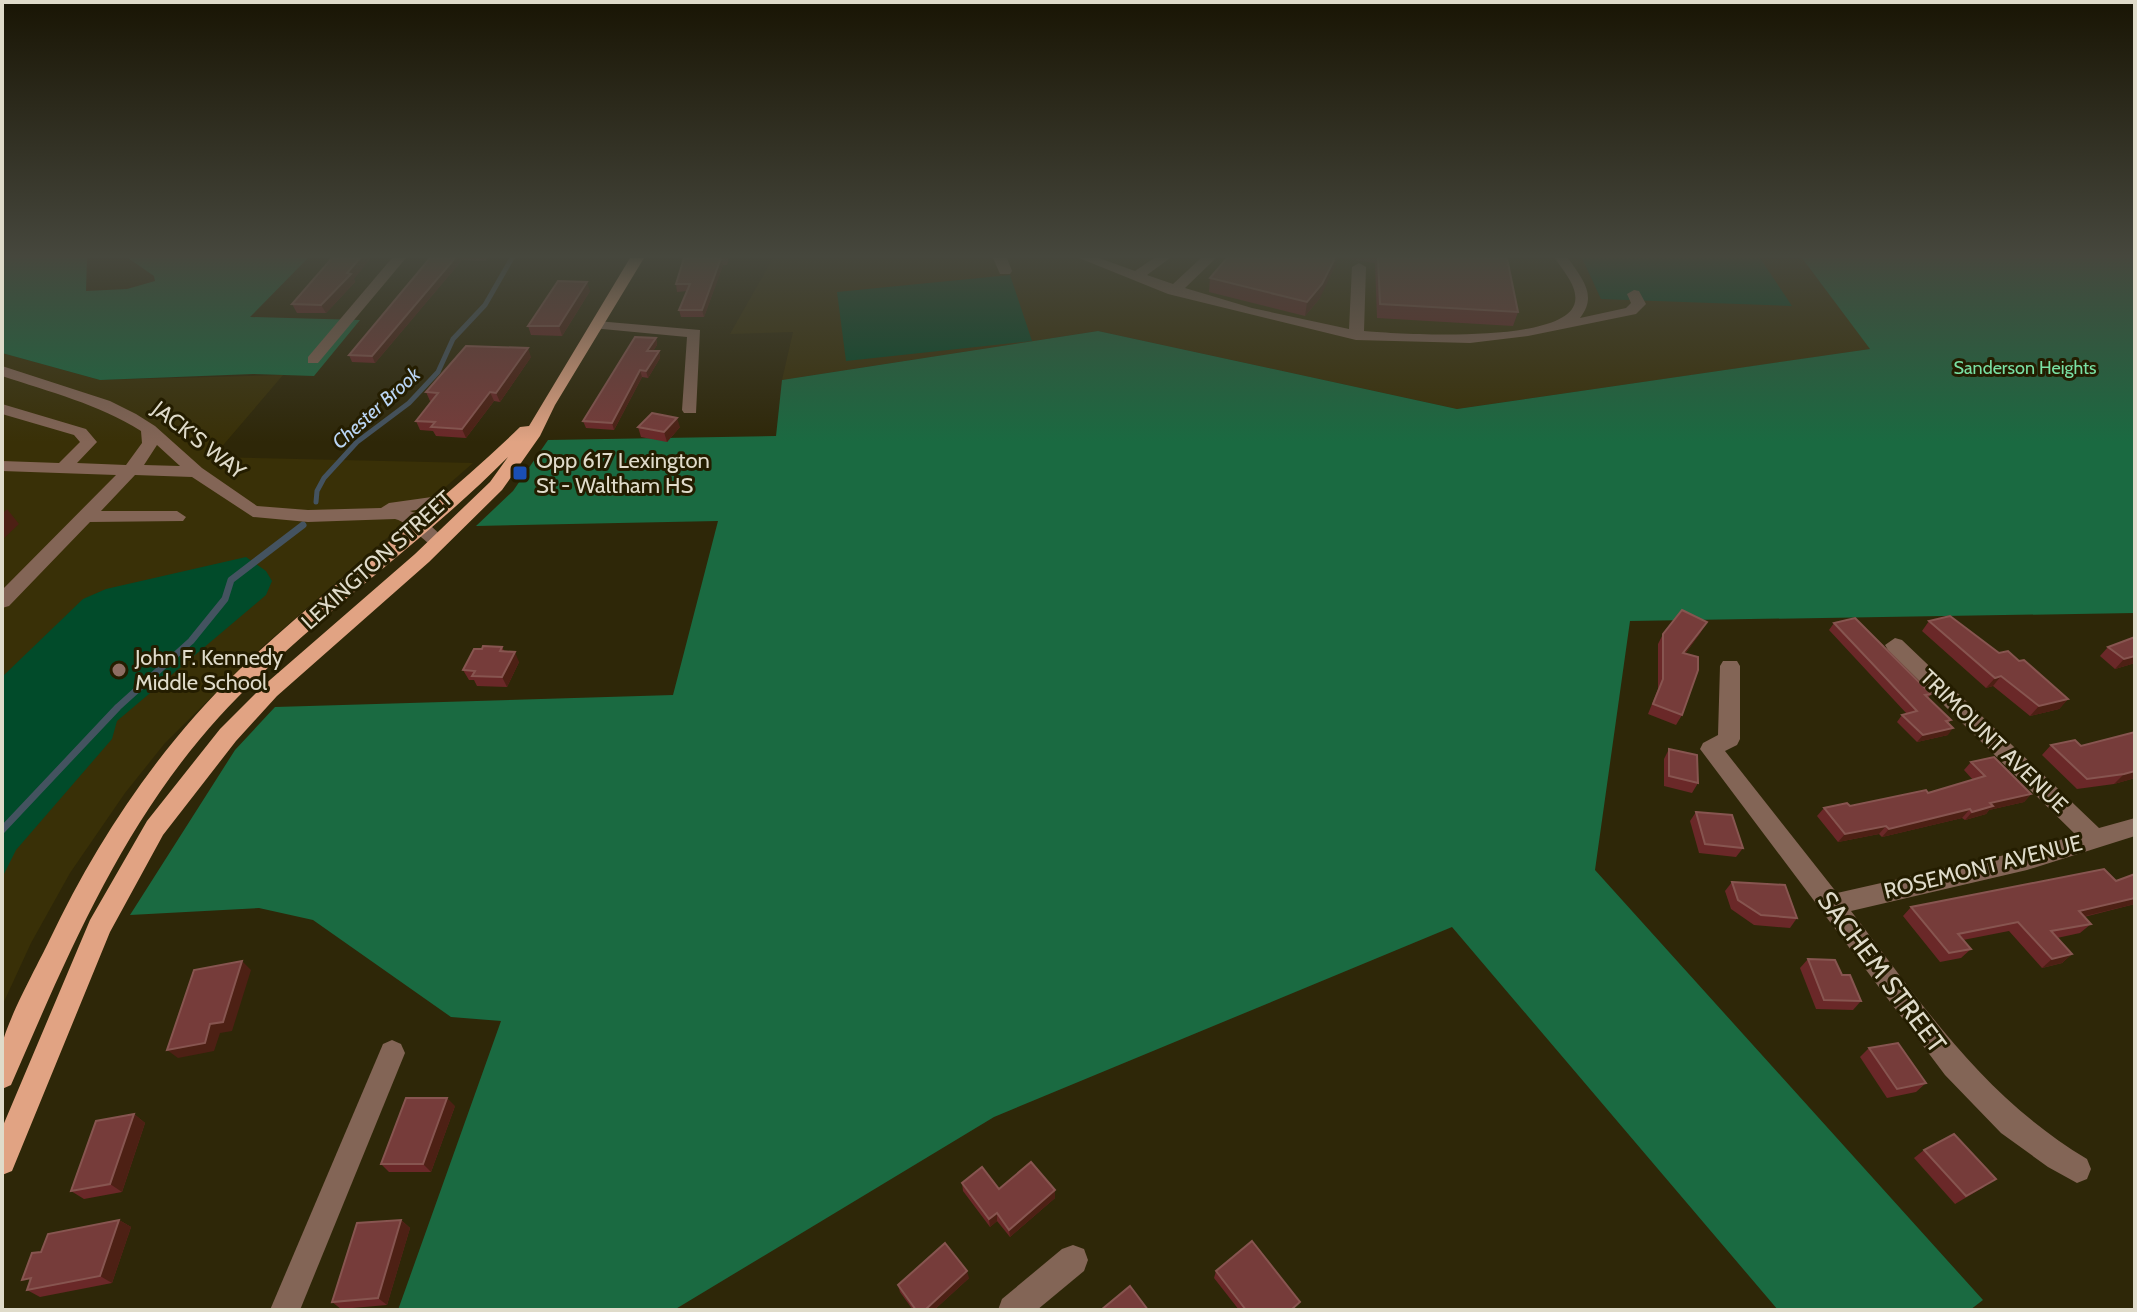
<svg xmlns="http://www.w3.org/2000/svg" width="2137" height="1312" viewBox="0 0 2137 1312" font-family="Cabin,sans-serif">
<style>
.built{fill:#393007}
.green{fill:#014b2a}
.forest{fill:#1a6a41}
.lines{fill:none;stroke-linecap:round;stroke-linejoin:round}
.stream-far1{stroke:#445360;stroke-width:5}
.stream{stroke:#445360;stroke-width:7}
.minor{fill:#836556;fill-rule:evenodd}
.major{fill:#e1a383;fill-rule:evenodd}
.wall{fill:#6a2828}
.shaded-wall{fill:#4d2014}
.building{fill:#763c3a;stroke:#875550;stroke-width:2}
.transit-dot{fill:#1a4fb4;stroke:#241d00;stroke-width:3}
.education-dot{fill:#8d6e63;stroke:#241d00;stroke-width:3}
.labels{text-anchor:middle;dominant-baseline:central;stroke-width:6;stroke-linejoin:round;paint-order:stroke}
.far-park-label{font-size:18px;fill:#7ae1a4;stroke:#241d00}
.far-water-label{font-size:20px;font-style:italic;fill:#bad5f4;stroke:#241d00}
.street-label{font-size:22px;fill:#dfdbca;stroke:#241d00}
.poi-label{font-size:22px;fill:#dfdbca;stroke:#241d00;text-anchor:start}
.near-street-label{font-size:26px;fill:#dfdbca;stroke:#241d00}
</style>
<rect width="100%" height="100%" fill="#2e2708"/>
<!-- built -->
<g class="built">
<polygon points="773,258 1802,258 1871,349 1457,409 1098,331 782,380 793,332 730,334"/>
<polygon points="2,353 100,380 283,375 213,457 473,463 261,648 165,743 125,793 70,873 31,943 2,1006"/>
</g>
<!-- green -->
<g class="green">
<polygon points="1582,258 1760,258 1792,306 1601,299"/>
<polygon points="1010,275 1032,341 846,361 837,292"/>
<polygon points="246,557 266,571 272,581 266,595 117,721 112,739 16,850 2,878 2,677 83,599 106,589"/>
</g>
<!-- forest -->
<g class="forest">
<polygon points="2,258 87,258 86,291 127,289 155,281 154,276 128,258 308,258 250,317 360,320 314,376 253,374 100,380 2,353"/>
<polygon points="1802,258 2135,258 2135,613 1630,621 1595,870 1983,1300 1970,1310 1778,1310 1452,927 994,1117 674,1310 398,1310 501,1021 451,1017 313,920 259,908 130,915 235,750 275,707 673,695 718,521 476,526 513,491 548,440 776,436 782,380 1098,331 1457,409 1870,349"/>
</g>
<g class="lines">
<!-- stream-far1 -->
<polyline class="stream-far1" points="316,502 317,491 324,478 357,442 409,403 438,372 453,339 485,305 512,258"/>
<!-- stream -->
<polyline class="stream" points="2,830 118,707 191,641 225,599 231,580 303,525"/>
<!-- minor -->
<g class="minor">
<polygon points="392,258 406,258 318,363 308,363 308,357"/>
<polygon points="993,258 1007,258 1012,271 1010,274 1000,274"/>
<path d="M1079 258H1099L1135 271 1154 258H1170L1147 275 1173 284 1201 258H1216L1185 288 1252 308 1349 329 1352 267 1359 263 1366 267 1364 331C1397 334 1567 345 1575 302 1578 286 1563 271 1555 258H1568C1582 279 1598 295 1580 318L1626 308 1631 303 1627 294 1634 290 1639 291 1646 304 1636 314 1528 336 1470 343 1356 340 1168 294Z"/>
<polygon points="597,321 700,330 696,413 684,413 682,410 687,337 592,328 590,325"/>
<path d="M2 366 110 401 136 414 155 426 202 468 257 506 308 510 381 508 389 503 453 494 462 499 453 504 410 511 418 514 444 538 447 542 438 548C421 542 413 524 395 519L308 522 253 517 192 477 135 475 101 511H177L186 517 183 521 90 522 9 606 2 608V590L116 475 2 471V461L59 463 80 442 74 435 2 414V404L86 429 97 442 77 463 126 465 142 443 141 431C98 404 50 392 2 376ZM157 445 180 466 144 465Z"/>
<path d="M1895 638 1902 640 2099 828 2135 818V836L2027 870 1851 911C1924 1006 1981 1095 2087 1159L2091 1169 2087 1179 2077 1183 2048 1167 2001 1133 1945 1075 1700 749 1703 743 1718 735 1720 666 1723 661H1737L1740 666V739L1737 745 1725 751 1837 893 2027 850 2076 835 1888 650 1885 645Z"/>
<polygon points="392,1040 401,1044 405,1053 300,1310 270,1310 383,1044"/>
<polygon points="1073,1245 1084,1249 1088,1260 1084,1271 1037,1310 998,1310 1002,1299 1062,1249"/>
</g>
<!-- major -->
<path class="major" d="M630 258H644L555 405 540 436 502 490 429 562 277 696 236 741 163 835 110 932 12 1171 2 1175V1128L90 920 147 821 220 729 263 686 415 554 490 482 508 457C417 549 307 621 219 717 122 824 68 954 11 1085L2 1089C2 1075 0 1060 2 1046 6 1022 37 966 49 941 97 840 159 747 240 669 329 584 432 513 520 427L529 426Z"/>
</g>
<!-- wall -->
<g class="wall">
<polygon points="430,258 487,258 486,261 462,260 375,363 352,362 349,355"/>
<polygon points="684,258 729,258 727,265 723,265 704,317 681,317 679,310 687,291 677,292 676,284"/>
<polygon points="1340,258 1507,258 1518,312 1513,326 1377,318 1375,263"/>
<polygon points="1210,278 1320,298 1305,316 1209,292"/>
<polygon points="354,279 355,282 326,313 297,313 292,304"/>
<polygon points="590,291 562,336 531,335 528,326"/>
<polygon points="656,338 657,345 653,351 659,351 660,358 648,378 642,377 614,430 586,428 583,421"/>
<polygon points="531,357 500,402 494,401 466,438 436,436 433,431 420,430 416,421 432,402 430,401 426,392"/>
<polygon points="638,427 680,427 667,442 641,437"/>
<polygon points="1929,621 1999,653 2068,699 2059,709 2030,716 1993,686 1986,688 1922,631"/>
<polygon points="1834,623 1931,694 1928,698 1951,720 1948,723 1948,735 1917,742 1897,722 1902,715 1907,714 1829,630"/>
<polygon points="1701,632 1685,654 1682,715 1676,725 1648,714 1658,689 1658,644 1663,634"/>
<polygon points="502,647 504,651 519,662 507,687 477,686 474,680 469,680 463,670 482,649"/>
<polygon points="2108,647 2135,663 2115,669 2100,656"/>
<polygon points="2135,732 2135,778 2114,784 2077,789 2042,755 2051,745 2081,746"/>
<polygon points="1669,749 1698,783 1692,793 1664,786 1664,759"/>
<polygon points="1971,762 2031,794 2024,802 1989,810 1986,814 1965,820 1962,818 1882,837 1879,834 1838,842 1817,816 1824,808 1850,806 1928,793 1973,780 1964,770"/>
<polygon points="1696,812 1743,848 1736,857 1699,853 1690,821"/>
<polygon points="2135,874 2135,904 2084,917 2091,924 2080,933 2057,938 2072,954 2062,963 2042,968 2009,931 1963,940 1971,949 1961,958 1940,962 1903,916 1911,907 2116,881"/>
<polygon points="1732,882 1797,918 1790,928 1754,925 1731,909 1725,891"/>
<polygon points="1808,959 1842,975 1861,1001 1853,1010 1816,1009 1800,968"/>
<polygon points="1869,1048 1926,1083 1916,1092 1887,1098 1860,1057"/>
<polygon points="455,1106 431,1172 389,1172 381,1164"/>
<polygon points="134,1114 145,1123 122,1192 84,1199 71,1191"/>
<polygon points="1924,1150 1984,1187 1955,1204 1914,1158"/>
<polygon points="962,1183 999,1189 1055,1198 1010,1237 997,1221 990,1227 963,1191"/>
<polygon points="119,1220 131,1227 112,1283 40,1297 27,1290 41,1252"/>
<polygon points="401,1220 410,1228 387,1305 341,1309 332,1302"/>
<polygon points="1216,1271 1297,1309 1295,1310 1239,1310 1214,1278"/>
<polygon points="969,1278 934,1310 913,1310 900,1292 898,1285"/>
</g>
<!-- shaded-wall -->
<g class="shaded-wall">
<polygon points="360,258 371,258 354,279 355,282 326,313 321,305"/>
<polygon points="455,258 462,258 462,260 375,363 372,356"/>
<polygon points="721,258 723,265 704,317 702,310"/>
<polygon points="1335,258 1339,258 1320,298 1305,316 1307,302"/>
<polygon points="587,282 590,291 562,336 559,326"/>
<polygon points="656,338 657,345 649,357 647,351"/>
<polygon points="528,348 531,357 500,402 496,393"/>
<polygon points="659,351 660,358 648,378 646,371"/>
<polygon points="640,370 642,377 614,430 612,423"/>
<polygon points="490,392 494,401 466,438 462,429"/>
<polygon points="677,418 680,427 667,442 664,432"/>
<polygon points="7,509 19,524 2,540 2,514"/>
<polygon points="1707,622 1701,632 1678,663 1683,653"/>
<polygon points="515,652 519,662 507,687 502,677"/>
<polygon points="2135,656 2135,663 2115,669 2124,659"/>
<polygon points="2001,676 1993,686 1986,688 1995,678"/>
<polygon points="2068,699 2059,709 2030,716 2039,706"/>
<polygon points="1953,728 1948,735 1917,742 1923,735"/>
<polygon points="2135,771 2135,778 2114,784 2124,774"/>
<polygon points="2031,794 2024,802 1989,810 1986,814 1965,820 1972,812 1990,803"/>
<polygon points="1970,809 1962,818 1882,837 1889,829"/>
<polygon points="1886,826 1879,834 1838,842 1845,834"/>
<polygon points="2135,898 2135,904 2069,920 2079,911"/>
<polygon points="2072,954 2062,963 2042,968 2052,959"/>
<polygon points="242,961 251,970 232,1031 220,1033 214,1051 178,1058 167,1050 210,1024"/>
<polygon points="447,1098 455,1106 431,1172 423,1164"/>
<polygon points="134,1114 145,1123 122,1192 110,1184"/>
<polygon points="1055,1190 1055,1198 1010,1237 1009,1230"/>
<polygon points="997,1213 997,1221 990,1227 989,1219"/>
<polygon points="119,1220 131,1227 112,1283 100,1276"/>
<polygon points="401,1220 410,1228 387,1305 378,1298"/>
<polygon points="967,1271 969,1278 934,1310 925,1310"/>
</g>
<!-- building -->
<g class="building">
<polygon points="332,258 360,258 347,273 351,274 321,305 292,304"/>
<polygon points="430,258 455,258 372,356 349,355"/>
<polygon points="684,258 721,258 702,310 679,310 690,284 676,284"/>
<polygon points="1227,258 1335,258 1322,284 1307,302 1210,278"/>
<polygon points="1378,258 1507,258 1518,312 1380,304"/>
<polygon points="558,281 587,282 559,326 528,326"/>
<polygon points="635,337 656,338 647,351 659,351 646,371 640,370 612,423 583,421"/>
<polygon points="466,346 528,348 496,393 490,392 462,429 431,427 435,422 416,421 438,393 426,392"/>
<polygon points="652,413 677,418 664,432 638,427"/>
<polygon points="1682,610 1707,622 1683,653 1698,657 1698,670 1682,715 1653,704 1663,679 1663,634"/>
<polygon points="1950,616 1999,653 2008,651 2019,661 2024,660 2068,699 2039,706 2001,676 1995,678 1929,621"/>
<polygon points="1855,618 1931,694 1925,695 1951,720 1946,721 1953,728 1923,735 1902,715 1917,711 1834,623"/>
<polygon points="2135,637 2135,656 2124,659 2108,647"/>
<polygon points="483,646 502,647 500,651 515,652 502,677 472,676 475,671 463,670 474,649 482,649"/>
<polygon points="2135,732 2135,771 2124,774 2087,779 2051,745 2075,740 2081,746"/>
<polygon points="1669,749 1697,755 1698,783 1669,776"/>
<polygon points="1994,757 2031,794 1990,803 1993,806 1972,812 1970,809 1889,829 1886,826 1845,834 1824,808 1847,803 1850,806 1926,790 1928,793 1985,776 1971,762"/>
<polygon points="1696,812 1732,815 1743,848 1705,844"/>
<polygon points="2104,869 2116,881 2135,874 2135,898 2079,911 2091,924 2051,931 2072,954 2052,959 2018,922 1958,934 1971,949 1949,953 1911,907"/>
<polygon points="1732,882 1785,885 1797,918 1761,915 1738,900"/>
<polygon points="1808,959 1835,960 1842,975 1850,975 1861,1001 1824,1000"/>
<polygon points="242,961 223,1022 210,1024 205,1043 167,1050 194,970"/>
<polygon points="1898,1043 1926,1083 1897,1089 1869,1048"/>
<polygon points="406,1098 447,1098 423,1164 381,1164"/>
<polygon points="134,1114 110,1184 71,1191 96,1121"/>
<polygon points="1954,1134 1996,1179 1966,1196 1924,1150"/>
<polygon points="1031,1162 1055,1190 1009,1230 997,1213 989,1219 962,1183 982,1167 999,1189"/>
<polygon points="119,1220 100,1276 27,1290 31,1278 22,1280 32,1253 41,1252 48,1234"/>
<polygon points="401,1220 378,1298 332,1302 357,1223"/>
<polygon points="1252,1241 1300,1302 1291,1310 1246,1310 1216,1271"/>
<polygon points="945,1243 967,1271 925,1310 916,1310 898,1285"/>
<polygon points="1130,1286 1148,1310 1101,1310"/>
</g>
<!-- sky -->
<linearGradient id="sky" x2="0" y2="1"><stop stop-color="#191504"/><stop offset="0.58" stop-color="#46473d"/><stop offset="1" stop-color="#46473d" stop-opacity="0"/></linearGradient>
<rect width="2137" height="442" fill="url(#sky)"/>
<!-- markers -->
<rect class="transit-dot" x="512" y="465" width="16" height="16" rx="4"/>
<circle class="education-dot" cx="119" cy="670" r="8"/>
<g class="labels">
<!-- far-park labels -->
<g class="far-park-label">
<text x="2025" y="368">Sanderson Heights</text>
</g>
<!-- far-water labels -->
<g class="far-water-label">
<text transform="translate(376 408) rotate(-42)">Chester Brook</text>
</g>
<!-- street labels -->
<g class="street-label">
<text transform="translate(199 440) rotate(38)">JACK'S WAY</text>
<text transform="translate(377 560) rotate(-42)">LEXINGTON STREET</text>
<text transform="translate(1994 741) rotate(44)">TRIMOUNT AVENUE</text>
<text transform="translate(1983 867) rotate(-14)">ROSEMONT AVENUE</text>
</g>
<!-- poi labels -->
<g class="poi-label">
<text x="536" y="460">Opp 617 Lexington<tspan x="536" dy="25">St - Waltham HS</tspan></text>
<text x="135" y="657">John F. Kennedy<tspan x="135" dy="25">Middle School</tspan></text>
</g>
<!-- near-street labels -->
<g class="near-street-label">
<text transform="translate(1882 972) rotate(53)">SACHEM STREET</text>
</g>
</g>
<!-- border -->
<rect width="2137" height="1312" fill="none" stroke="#dfdbca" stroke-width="8"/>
</svg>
